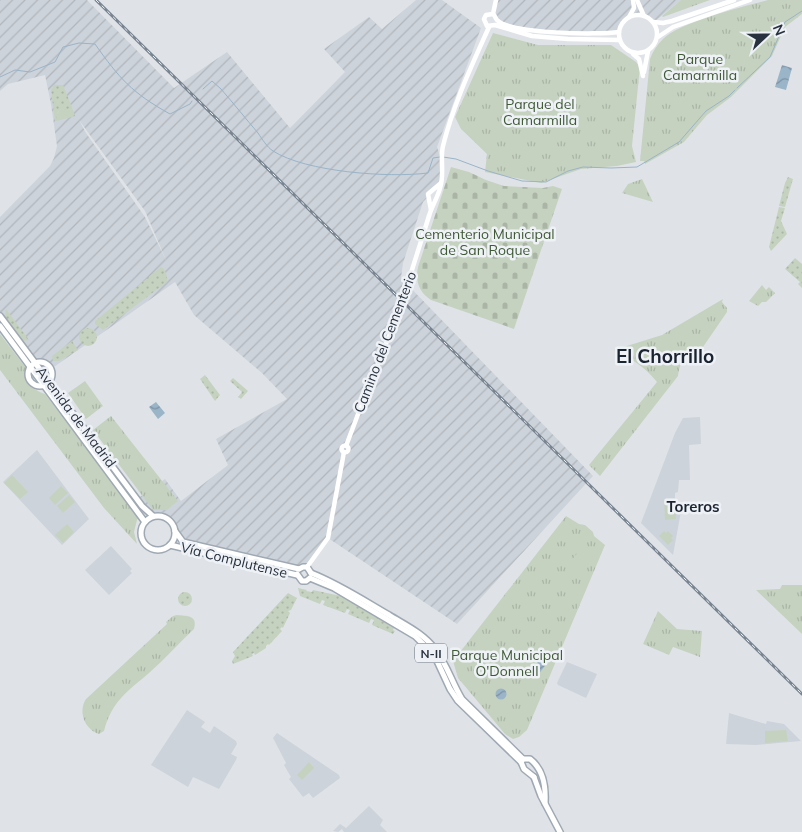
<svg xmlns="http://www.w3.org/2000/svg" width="802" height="832" viewBox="0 0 802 832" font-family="Mulish,sans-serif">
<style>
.built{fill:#cdd3da}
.industrial{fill:url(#industrial-furrows);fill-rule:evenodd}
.grass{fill:url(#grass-dots)}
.forest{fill:url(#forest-firs)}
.cemetery{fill:url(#cemetery-stones)}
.park{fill:url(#park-tufts)}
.pitch{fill:#c6d2c0}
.water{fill:url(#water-waves)}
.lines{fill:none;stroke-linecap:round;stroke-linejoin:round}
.stream{stroke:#9ab4c8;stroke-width:1}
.primary-casing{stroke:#9fa9b3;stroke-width:8}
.secondary{stroke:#fff;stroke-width:4.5}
.primary{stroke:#fff;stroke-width:5}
.rail-casing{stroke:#798491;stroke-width:3}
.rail{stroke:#eef2f6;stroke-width:1;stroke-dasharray:4;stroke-linecap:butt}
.secondary-bridge{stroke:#fff;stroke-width:4.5}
.labels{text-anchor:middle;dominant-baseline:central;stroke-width:5;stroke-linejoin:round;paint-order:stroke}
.shield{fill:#eef2f6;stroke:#636c76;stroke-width:1}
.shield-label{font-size:12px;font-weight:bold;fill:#28323f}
.park-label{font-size:14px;fill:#405a36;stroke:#eef2f6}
.street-label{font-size:14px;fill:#28323f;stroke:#eef2f6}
.neighbourhood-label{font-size:15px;font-weight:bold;fill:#1a2330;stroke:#eef2f6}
.district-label{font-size:19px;font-weight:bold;fill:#1a2330;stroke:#eef2f6}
</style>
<defs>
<pattern id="industrial-furrows" width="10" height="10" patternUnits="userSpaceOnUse" patternTransform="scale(1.25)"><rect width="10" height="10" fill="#cdd3da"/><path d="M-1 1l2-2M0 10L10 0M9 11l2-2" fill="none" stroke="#b0b6bc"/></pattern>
<pattern id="grass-dots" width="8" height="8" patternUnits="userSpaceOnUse" patternTransform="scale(1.25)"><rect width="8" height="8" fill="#c6d2c0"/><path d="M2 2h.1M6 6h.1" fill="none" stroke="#aab5a6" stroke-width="1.8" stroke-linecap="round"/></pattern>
<pattern id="forest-firs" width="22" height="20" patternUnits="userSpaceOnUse" patternTransform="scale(1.25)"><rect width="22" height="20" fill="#c6d2c0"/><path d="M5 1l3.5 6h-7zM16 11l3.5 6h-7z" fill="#aab5a6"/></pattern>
<pattern id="cemetery-stones" width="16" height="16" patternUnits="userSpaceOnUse" patternTransform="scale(1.25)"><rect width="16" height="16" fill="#c6d2c0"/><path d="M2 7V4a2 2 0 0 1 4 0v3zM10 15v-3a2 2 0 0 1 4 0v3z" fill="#aab5a6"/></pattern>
<pattern id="park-tufts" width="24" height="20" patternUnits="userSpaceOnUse" patternTransform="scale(1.25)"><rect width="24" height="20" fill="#c6d2c0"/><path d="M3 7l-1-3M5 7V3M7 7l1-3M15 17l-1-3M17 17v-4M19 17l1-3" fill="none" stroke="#aab5a6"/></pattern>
<pattern id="water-waves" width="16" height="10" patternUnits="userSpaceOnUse" patternTransform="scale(1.25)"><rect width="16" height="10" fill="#9ab4c8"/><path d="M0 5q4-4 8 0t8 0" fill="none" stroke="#7e93a4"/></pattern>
</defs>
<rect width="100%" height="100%" fill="#dfe3e8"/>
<!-- built -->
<g class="built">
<polygon points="700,417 701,444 689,445 690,480 679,480 678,492 675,493 675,498 682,506 673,555 641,523 675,433 683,418"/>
<polygon points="37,450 89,519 62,545 3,482"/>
<polygon points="111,546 132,569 130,571 132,573 109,595 85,570"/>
<polygon points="567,662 597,674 586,698 558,685 557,683"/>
<polygon points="187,710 205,722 201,727 210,733 214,726 236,741 237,744 231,754 237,757 236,760 219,789 193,777 188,787 151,765"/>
<polygon points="729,713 766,724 767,721 784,724 801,741 756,745 726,744"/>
<polygon points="277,733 339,775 340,778 313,798 309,793 303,797 289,779 291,777 284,765 286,763 273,738"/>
<polygon points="369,806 383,820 380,825 387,832 344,832 342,829 338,832 333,831 340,824 346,828"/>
</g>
<!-- industrial -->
<g class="industrial">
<path d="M0 0H87L174 88 227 52 290 128 345 72 324 49 369 17 382 29 416 0H442L481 28 437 147 442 162V182L423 202 403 263 401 278 593 476 457 624 328 538 309 563 300 568 183 542 175 531 171 521 160 516H153L137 499 165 479 181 501 228 465 216 439 287 399 262 373 194 315 175 282 51 369 45 363H35L0 316V217L50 166 54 158 57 146 51 104 45 75 8 84 0 91ZM79 120 145 211 166 260 145 217 86 133Z"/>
<polygon points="496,0 681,0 654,22 644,16 634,15 624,21 619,32 567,33 516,27 497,20 494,15"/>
</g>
<!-- grass -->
<g class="grass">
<polygon points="54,85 63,85 73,110 61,109 57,113 57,121 55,121 51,90"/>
<polygon points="788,177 793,179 785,207 779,206 785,183"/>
<polygon points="779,207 785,208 781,221 787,234 771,251 769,247"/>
<polygon points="795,258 802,264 802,288 798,284 800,282 785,269"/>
<path d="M161 267C165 268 168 277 167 282L103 330 95 324V321Z"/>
<polygon points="6,309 29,340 23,341 5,317"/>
<circle cx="88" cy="337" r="9"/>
<polygon points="72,341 78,350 59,361 53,361 52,356"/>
<polygon points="205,375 220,395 215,401 200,379"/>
<polygon points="233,378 248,391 241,399 238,397 242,392 230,381"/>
<polygon points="298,588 307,590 306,591 312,592 313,590 341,596 394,628 393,630 395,631 393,634 372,625 374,620 371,619 369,623 348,614 350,610 347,609 345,613 323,605 325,601 322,600 320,604 300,596"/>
<circle cx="185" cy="599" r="7"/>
<polygon points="288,593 297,598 291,610 288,611 290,613 283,628 282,627 280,629 282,631 269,645 268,644 266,646 266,648 255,655 254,653 252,654 253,656 233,664 232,661 235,656 233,652"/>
</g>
<!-- forest -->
<polygon class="forest" points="61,109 73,110 75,116 57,121 56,115"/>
<!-- cemetery -->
<path class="cemetery" d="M451 167 469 172 486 180 504 186 543 188 553 186 562 189 514 329 431 300C419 292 415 281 418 267Z"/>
<!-- park -->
<g class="park">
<polygon points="681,0 710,0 663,17 662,16"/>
<path d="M768 0H802V14L785 27 772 56 731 97 707 115 684 142 645 164 644 161H640L650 59C653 51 657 45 663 39 680 22 743 7 768 0Z"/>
<polygon points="493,33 538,45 611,45 636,62 640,67 632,146 636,162 617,166 581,169 541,183 485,172 487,154 461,129 455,117"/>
<polygon points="642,179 653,202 622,193 628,184"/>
<polygon points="762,285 766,290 769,287 775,293 766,302 762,302 758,306 749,301"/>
<path d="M723 299 722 302 727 308V312L703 347C687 350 680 361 678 376L600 476 589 465 657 382C645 367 631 358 614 350L662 335Z"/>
<path d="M0 334 26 368C23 383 32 389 45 394L138 516 134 532 137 544 104 508 0 370Z"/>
<polygon points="85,381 103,406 86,419 68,393"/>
<polygon points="111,416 178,501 167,510 153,510 93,430"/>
<polygon points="566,516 579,524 585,525 593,532 594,536 605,545 527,730 519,737 513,739 505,734 458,678 453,661"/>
<polygon points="782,585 802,585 802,634 756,590 780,589"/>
<polygon points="658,611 677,629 702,631 700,657 673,647 669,655 643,644"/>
<path d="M177 615C187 616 198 615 194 629 179 643 165 659 149 673 127 692 112 701 104 731L99 734C84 729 78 711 86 699L167 624 166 622 173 616Z"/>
</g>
<!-- pitch -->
<g class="pitch">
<polygon points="12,475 28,492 20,499 4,483"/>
<polygon points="61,486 68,493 55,505 49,498"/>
<polygon points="69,495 75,502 63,513 57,506"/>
<polygon points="664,500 675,500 676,519 665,520"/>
<polygon points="67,524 74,532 63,543 55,535"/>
<polygon points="664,531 666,533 668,531 673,536 671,538 673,540 668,545 659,536"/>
<polygon points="584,545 597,556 583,573 570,562"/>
<polygon points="786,730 788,741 765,743 765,731"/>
<polygon points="309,762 314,768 302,780 297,775"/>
</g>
<!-- water -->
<g class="water">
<polygon points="782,65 792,68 786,90 775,87"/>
<polygon points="156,402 165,413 158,419 149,407"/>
<polygon points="540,658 547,663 538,675 532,670"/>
<circle cx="501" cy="694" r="5.5"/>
</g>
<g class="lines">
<!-- stream -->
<g class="stream">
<path d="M0 77 15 70 30 72 55 62 63 47 79 43 95 44C119 78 132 93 170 114L190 104 192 101"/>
<polyline points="737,88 770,57 785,22 802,11"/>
<path d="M203 89 212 81 221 89C234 104 246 119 258 133 262 139 267 147 273 151 306 172 388 178 428 173L433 158 440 157"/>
<polyline points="443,157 456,159 488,171 522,181 546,182 568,171 583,167 611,168 637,167 679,142 706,111 729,96 735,90"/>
</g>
<defs>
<g id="primary">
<polyline points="0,316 142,506 153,516"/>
<polyline points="0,326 145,522"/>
<circle cx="40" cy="374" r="12"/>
<circle cx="158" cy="533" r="17"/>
<polyline points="175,531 183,542 299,569"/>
<polyline points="170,545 297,575"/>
<polyline points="299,569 303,567 307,567 311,573"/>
<path d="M311 573C339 584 363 600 389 615 405 625 423 633 435 649 447 664 452 683 462 699L523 759"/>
<polyline points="297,574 302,581 306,581 310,578"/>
<polyline points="310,578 334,588 415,636 430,651 437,661 450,689 458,701 521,762 524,769 534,777"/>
<path d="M521 762 523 759H530C543 769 546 787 545 803"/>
<polyline points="534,777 541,796 560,832"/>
</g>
</defs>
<!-- primary casing -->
<use href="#primary" class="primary-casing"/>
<!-- secondary -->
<g class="secondary">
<polyline points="637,0 644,16"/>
<polyline points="493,14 496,0"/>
<circle cx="638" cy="34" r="19"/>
<polyline points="629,17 634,8 633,0"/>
<polyline points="654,22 663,23 672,21 734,0"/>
<path d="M619 32C599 35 510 34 497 20 495 18 495 15 493 14L486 15 484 19 487 26 495 25 532 36 568 39 620 40"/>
<polyline points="658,37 673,27 750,0"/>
<polyline points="633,54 639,59 643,76"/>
<polyline points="644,72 648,51"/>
<polyline points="431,210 428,194 441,183"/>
<path d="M429 216C432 205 439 196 441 184 444 171 440 158 443 146 453 105 472 65 489 27"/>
<circle cx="345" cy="449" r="3.5"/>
<polyline points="346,446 360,409"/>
<polyline points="307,567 328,538 344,452"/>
</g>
<!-- primary -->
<use href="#primary" class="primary"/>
<defs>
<polyline id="rail" points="96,0 802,694"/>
</defs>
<!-- rail casing -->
<use href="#rail" class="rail-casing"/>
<!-- rail -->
<use href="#rail" class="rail"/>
<!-- secondary-bridge -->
<polyline class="secondary-bridge" points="360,409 399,311 429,216"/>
</g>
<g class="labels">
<!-- shield labels -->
<rect class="shield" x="415" y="643.5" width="32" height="19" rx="4"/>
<g class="shield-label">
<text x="431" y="653">N-II</text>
</g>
<!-- park labels -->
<g class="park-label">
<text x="700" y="59">Parque<tspan x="700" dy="16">Camarmilla</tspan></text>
<text x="540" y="104">Parque del<tspan x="540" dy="16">Camarmilla</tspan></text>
<text x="485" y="234">Cementerio Municipal<tspan x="485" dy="16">de San Roque</tspan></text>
<text x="507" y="655">Parque Municipal<tspan x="507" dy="16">O'Donnell</tspan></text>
</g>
<!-- street labels -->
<g class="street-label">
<text transform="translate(385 342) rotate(-69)">Camino del Cementerio</text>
<text transform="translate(76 417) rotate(53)">Avenida de Madrid</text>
<text transform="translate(234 560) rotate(14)">Vía Complutense</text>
</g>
<!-- neighbourhood labels -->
<g class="neighbourhood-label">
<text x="693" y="506">Toreros</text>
</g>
<!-- district labels -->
<g class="district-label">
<text x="665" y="356">El Chorrillo</text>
</g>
</g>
<!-- north arrow -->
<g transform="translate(767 35) rotate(68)" stroke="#eef2f6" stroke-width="4" paint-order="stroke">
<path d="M0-4L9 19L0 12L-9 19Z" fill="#28323f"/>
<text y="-8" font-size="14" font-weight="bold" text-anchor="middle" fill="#28323f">N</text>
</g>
</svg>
